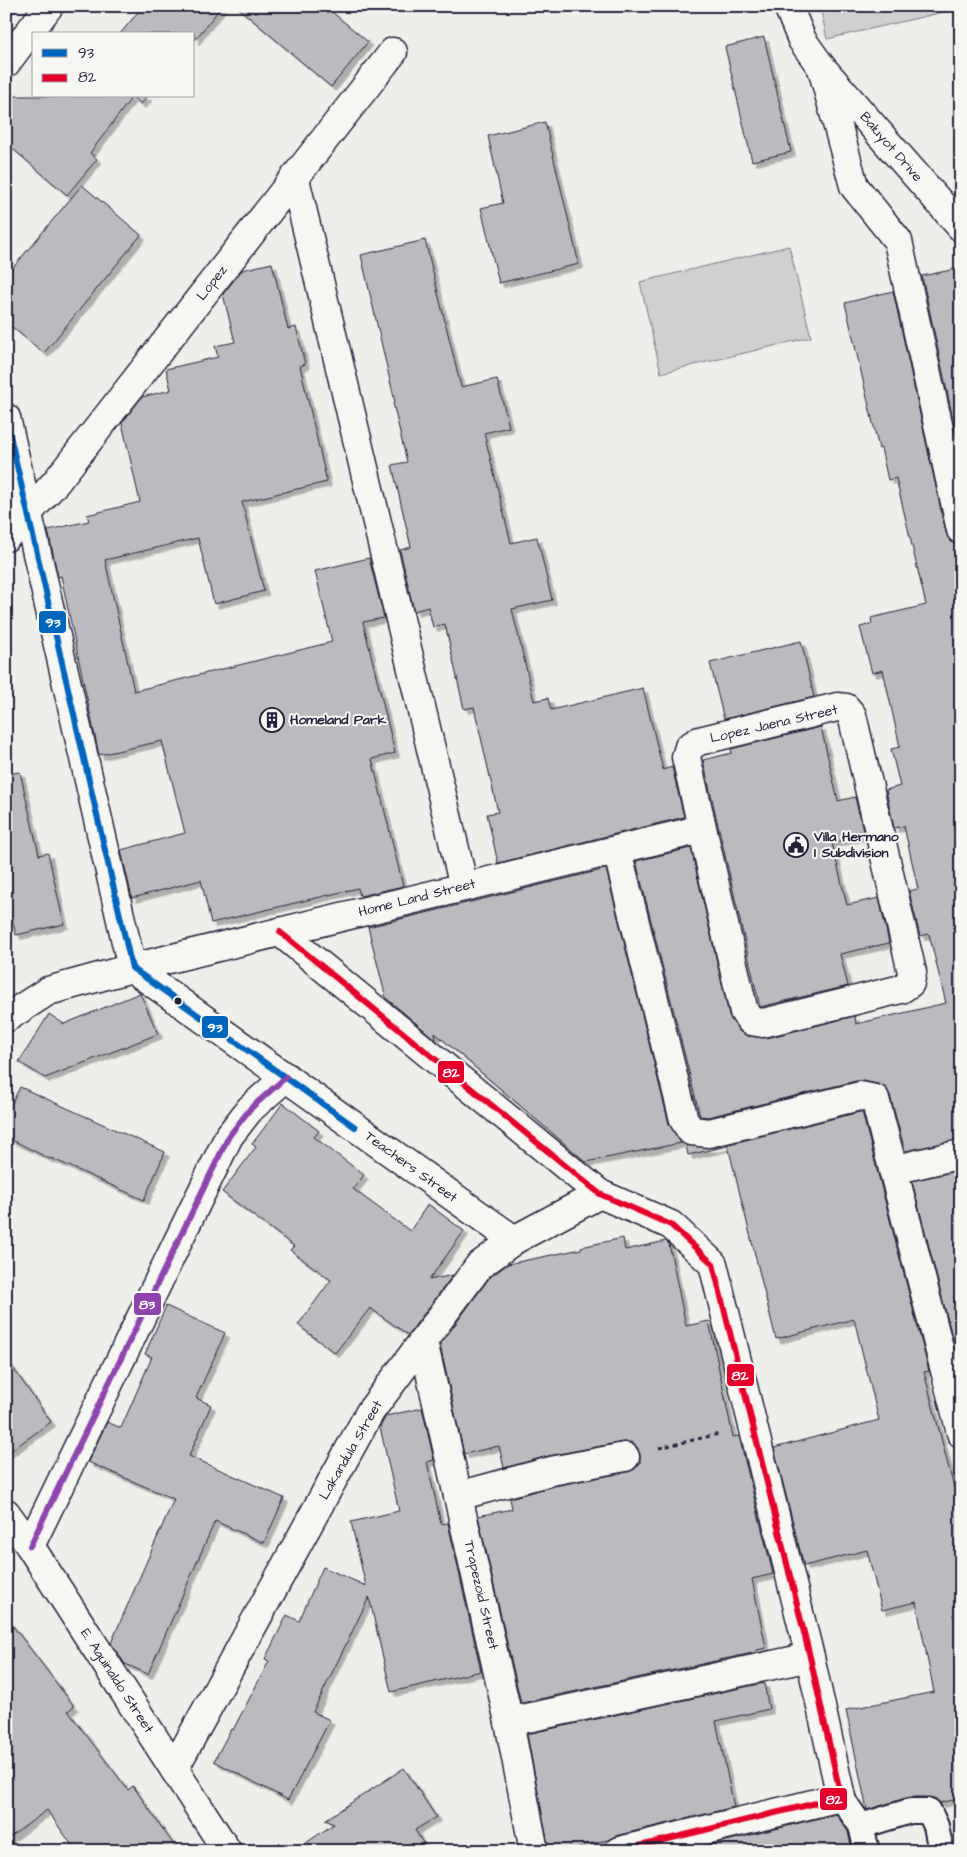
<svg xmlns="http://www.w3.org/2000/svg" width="967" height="1857" viewBox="0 0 967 1857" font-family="'Architects Daughter',sans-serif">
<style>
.pitch{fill:#d0d0d1;stroke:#797986}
.building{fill:#bbbbbf;stroke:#22223b;filter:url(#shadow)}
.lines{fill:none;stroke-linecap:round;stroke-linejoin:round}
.lane-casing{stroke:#22223b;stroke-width:28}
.street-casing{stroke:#22223b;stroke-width:31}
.path{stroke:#22223b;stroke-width:3;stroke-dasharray:4 4;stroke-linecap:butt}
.lane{stroke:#f6f6f2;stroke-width:24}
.street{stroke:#f6f6f2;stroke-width:28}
.bus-1-casing{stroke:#f6f6f2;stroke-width:10}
.bus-2-casing{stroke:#f6f6f2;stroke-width:10}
.bus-3-casing{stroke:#f6f6f2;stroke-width:10}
.bus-1{stroke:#0065bd;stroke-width:6}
.bus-2{stroke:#e4002b;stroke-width:6}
.bus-3{stroke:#8e44ad;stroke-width:6}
.bus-dot{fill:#22223b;stroke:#f6f6f2;stroke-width:2}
.labels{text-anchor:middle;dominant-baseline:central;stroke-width:4;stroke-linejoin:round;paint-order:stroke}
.street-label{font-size:14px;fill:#22223b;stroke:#f6f6f2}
.poi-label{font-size:14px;font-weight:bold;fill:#22223b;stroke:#f6f6f2;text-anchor:start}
.line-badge{stroke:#f6f6f2;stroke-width:2}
.badge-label{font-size:14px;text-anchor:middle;font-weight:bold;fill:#fff}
</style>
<defs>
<filter id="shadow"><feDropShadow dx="4.5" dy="4.5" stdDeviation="0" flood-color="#0004"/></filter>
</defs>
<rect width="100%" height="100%" fill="#eeeeeb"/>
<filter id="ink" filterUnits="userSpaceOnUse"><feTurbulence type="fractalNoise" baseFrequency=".02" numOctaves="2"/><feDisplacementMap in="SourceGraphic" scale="10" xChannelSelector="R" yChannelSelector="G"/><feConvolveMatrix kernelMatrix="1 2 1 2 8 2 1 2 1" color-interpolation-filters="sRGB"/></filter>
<g filter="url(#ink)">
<!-- pitch -->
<g class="pitch">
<polygon points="820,6 961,6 961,8 827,39"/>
<polygon points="789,246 811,337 661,373 640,282"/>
</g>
<!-- building -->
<g class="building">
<polygon points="143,6 222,6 194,41 194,34 120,34"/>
<polygon points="236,6 325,6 368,42 331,87"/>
<polygon points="764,37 791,152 752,161 725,47"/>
<polygon points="6,96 148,96 141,104 132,97 90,153 97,159 67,195 6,143"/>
<polygon points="545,122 579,264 499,283 481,208 503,203 488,136"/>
<polygon points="82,185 141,235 44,353 6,322 6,276"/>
<polygon points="425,240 461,387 497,379 509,427 484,433 511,543 537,537 552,600 512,609 534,701 548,698 551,710 643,688 663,770 672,767 684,817 498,863 487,814 498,812 474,707 464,709 445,624 433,627 428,607 414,611 400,550 411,547 392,465 407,462 393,403 395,402 361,255"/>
<polygon points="272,263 288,329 296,327 305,364 300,366 327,482 242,502 264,591 214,604 198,538 105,560 134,691 332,642 315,571 369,558 384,618 363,622 395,753 372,759 403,886 360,896 358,888 211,923 201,880 132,898 121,850 185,833 162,741 99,755 61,576 58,577 48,530 89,521 87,515 140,502 122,423 142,397 171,390 166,369 218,357 215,346 235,342 223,294 242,270"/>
<polygon points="961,268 961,455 922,276"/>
<polygon points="893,291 946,533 950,541 956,545 961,545 961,1139 905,1151 890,1095 886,1088 878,1084 863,1081 856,1081 708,1117 700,1116 636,861 691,848 729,1015 739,1031 748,1036 767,1038 855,1016 856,1024 946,1003 929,934 920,936 909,891 918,889 904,826 894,828 886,790 900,786 891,749 900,747 883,670 872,673 860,627 872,624 871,618 926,605 896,478 888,480 881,448 879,449 845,303"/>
<polygon points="801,641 814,697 724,719 710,663"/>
<polygon points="821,727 838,801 855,797 864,835 832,843 847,905 879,898 889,943 840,954 848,986 760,1007 703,760 732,753 731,749"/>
<polygon points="20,772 39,855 48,853 64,924 16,935 6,892 6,774"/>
<polygon points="606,869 669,1124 681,1143 586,1162 435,1033 436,1040 386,998 368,927"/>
<polygon points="140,993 158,1034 45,1078 19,1062 49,1014 64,1024"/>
<polygon points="20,1087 165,1152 144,1200 51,1158 50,1159 6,1137 6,1115"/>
<polygon points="283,1103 319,1131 314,1137 364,1175 353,1189 410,1231 428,1204 464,1231 429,1280 453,1275 408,1335 370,1308 335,1353 298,1325 331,1280 290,1250 294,1246 222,1192 256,1147 252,1144"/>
<polygon points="860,1112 862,1112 929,1371 924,1372 961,1515 961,1798 940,1803 936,1799 930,1797 910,1797 867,1810 846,1710 934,1692 916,1602 882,1610 867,1550 804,1566 774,1448 879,1420 854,1319 776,1339 728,1146 688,1155 686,1145 713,1148"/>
<polygon points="961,1170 961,1362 959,1363 912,1181"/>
<polygon points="623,1238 625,1250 666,1241 669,1244 686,1326 709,1321 733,1437 739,1436 773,1574 752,1579 766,1648 757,1650 757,1652 521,1703 478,1516 512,1509 510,1498 554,1486 628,1472 635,1469 640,1463 640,1454 637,1447 631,1442 622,1442 548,1456 504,1468 499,1446 464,1454 440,1345 490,1277 508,1264 581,1249 581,1247"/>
<polygon points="166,1306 225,1333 196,1398 211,1405 189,1456 284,1498 264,1543 215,1521 148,1674 125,1664 111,1643 174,1499 88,1462 107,1422 121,1428 152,1357 145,1354"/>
<polygon points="6,1358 51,1422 6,1454"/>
<polygon points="422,1408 434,1460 427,1462 441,1524 448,1523 481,1671 391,1692 369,1597 313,1712 330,1720 288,1800 214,1761 231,1729 233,1730 269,1661 265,1659 287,1615 299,1621 323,1567 366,1586 351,1522 399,1511 380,1427 386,1416"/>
<polygon points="6,1617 74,1706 68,1711 128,1790 133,1786 178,1851 76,1851 47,1810 6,1840"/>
<polygon points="764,1683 769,1709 716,1721 734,1807 615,1836 608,1840 584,1845 584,1847 564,1851 549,1851 527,1734"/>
<polygon points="404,1768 436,1817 415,1830 428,1851 294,1851 334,1824 325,1820"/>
<polygon points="836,1814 848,1831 852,1851 686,1851"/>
</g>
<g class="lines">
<defs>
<g id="lane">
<polyline points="841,1797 861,1826 867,1851"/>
<polyline points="861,1826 910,1811 929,1811 936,1826 941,1851"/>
</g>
<g id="street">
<polyline points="788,6 802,40 822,68 961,227"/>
<polyline points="6,63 49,6"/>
<polyline points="822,68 854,186 898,241 961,530"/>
<polyline points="295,179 464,887"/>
<polyline points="6,418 132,968 514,1240"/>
<polyline points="6,537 56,482 393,52"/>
<polygon points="837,707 846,708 852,715 912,972 910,983 901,989 763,1023 751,1021 744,1012 686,757 689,747 699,741"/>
<polyline points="617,850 684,1120 691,1131 709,1133 860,1096 875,1099 961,1433"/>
<polyline points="280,932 600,1194 671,1225 713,1264 810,1657 841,1797 619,1851"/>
<polyline points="6,1018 48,991 132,968 702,829"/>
<polyline points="893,1170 961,1154"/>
<polyline points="423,1341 509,1722 534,1851"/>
<polyline points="458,1496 551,1471 625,1457"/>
<polyline points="6,1513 30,1546 227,1851"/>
<polyline points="30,1546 229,1136 250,1109 286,1077"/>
<polyline points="509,1722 810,1657"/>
<polyline points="174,1769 370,1412 423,1341 479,1266 514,1240 600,1194"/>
</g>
</defs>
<!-- lane casing -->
<use href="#lane" class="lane-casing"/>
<!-- street casing -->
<use href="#street" class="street-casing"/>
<!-- path -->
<polyline class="path" points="659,1448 719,1434"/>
<!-- lane -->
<use href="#lane" class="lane"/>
<!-- street -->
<use href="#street" class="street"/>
<defs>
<polyline id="bus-1" points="6,418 132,968 355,1127"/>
<polyline id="bus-2" points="280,932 600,1194 671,1225 713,1264 810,1657 841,1797 619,1851"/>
<polyline id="bus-3" points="30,1546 229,1136 250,1109 286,1077"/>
</defs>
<!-- bus-1 casing -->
<use href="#bus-1" class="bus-1-casing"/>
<!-- bus-2 casing -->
<use href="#bus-2" class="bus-2-casing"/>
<!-- bus-3 casing -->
<use href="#bus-3" class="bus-3-casing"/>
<!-- bus-1 -->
<use href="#bus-1" class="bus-1"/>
<!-- bus-2 -->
<use href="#bus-2" class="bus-2"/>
<!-- bus-3 -->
<use href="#bus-3" class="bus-3"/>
</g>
</g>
<!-- icons -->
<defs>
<symbol id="building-ring" viewBox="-11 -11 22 22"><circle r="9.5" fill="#f6f6f2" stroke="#22223b" stroke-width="1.5"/><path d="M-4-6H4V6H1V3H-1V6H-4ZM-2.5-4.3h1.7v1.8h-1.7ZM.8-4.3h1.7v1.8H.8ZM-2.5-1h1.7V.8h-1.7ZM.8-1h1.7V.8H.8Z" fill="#22223b"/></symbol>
<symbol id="civic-ring" viewBox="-11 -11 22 22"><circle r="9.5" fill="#f6f6f2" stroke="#22223b" stroke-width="1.5"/><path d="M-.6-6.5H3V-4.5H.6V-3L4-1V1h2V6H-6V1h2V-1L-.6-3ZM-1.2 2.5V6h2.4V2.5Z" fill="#22223b"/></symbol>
</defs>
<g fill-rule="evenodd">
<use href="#building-ring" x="258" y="706" width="28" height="28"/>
<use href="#civic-ring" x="782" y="831" width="28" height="28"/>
</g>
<!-- markers -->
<circle class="bus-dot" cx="178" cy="1001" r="4.5"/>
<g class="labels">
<!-- street labels -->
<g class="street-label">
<text transform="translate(891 147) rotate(49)">Baluyot Drive</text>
<text transform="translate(212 283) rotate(-52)">Lopez</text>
<text transform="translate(774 724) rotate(-13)">Lopez Jaena Street</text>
<text transform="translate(417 898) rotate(-14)">Home Land Street</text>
<text transform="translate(411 1167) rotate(36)">Teachers Street</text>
<text transform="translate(351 1450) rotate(-60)">Lakandula Street</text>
<text transform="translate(481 1595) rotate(77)">Trapezoid Street</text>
<text transform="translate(117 1681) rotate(57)">E. Aguinaldo Street</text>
</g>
<!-- poi labels -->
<g class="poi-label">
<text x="290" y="720">Homeland Park</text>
<text x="814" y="837">Villa Hermano<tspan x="814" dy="16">I Subdivision</tspan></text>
</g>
</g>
<g class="line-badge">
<rect x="38" y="610" width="29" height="24" rx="5" fill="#0065bd"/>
<rect x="201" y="1015" width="28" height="24" rx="5" fill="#0065bd"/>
<rect x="437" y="1060" width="28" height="24" rx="5" fill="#e4002b"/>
<rect x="133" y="1292" width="29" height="24" rx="5" fill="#8e44ad"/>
<rect x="726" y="1363" width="29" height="24" rx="5" fill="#e4002b"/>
<rect x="819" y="1787" width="29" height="24" rx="5" fill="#e4002b"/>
</g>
<g class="badge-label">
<text x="53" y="627">93</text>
<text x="215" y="1032">93</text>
<text x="451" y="1077">82</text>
<text x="147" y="1309">83</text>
<text x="740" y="1380">82</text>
<text x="834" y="1804">82</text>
</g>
<!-- margin -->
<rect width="967" height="1857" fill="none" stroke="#f6f6f2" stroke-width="25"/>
<rect x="12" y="12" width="942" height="1832" fill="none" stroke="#22223b" stroke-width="2" filter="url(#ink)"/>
<!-- legend -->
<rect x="32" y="32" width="162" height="65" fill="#f6f6f2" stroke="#a1a1a9"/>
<rect x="42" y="49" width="25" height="8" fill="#0065bd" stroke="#a1a1a9"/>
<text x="78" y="58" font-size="15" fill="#22223b">93</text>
<rect x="42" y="74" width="25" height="8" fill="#e4002b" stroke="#a1a1a9"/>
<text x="78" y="82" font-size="15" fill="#22223b">82</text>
</svg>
